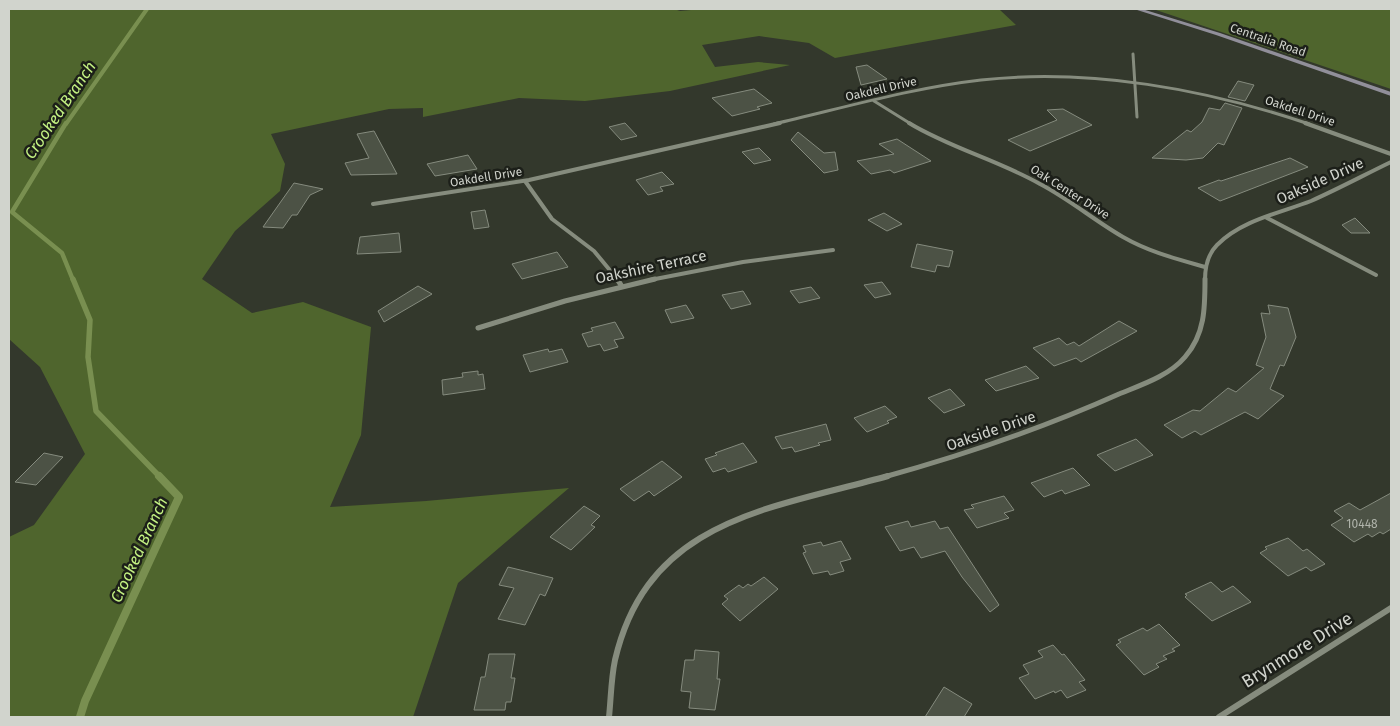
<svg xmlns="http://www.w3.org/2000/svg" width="1400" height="726" viewBox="0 0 1400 726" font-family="'Fira Sans',sans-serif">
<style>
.green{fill:#4f652d}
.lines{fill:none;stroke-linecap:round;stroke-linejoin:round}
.stream-far3{stroke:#798f50;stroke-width:4}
.stream-far2{stroke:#798f50;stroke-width:4.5}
.stream-far1{stroke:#798f50;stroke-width:5.5}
.stream{stroke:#798f50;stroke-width:8}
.building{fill:#4c5245;stroke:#858b7e}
.minor-far3{stroke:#868c7e;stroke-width:3}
.minor-far2{stroke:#868c7e;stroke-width:4}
.minor-far1{stroke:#868c7e;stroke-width:5}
.minor{stroke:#868c7e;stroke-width:6}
.secondary{fill:#918f9a;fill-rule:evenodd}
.labels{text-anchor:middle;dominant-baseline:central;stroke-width:5;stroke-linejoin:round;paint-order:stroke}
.far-street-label{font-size:12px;fill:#d1d4cd;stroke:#1c1f19}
.number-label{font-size:12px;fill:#b0b4ab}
.street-label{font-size:15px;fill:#d1d4cd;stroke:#1c1f19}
.water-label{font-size:16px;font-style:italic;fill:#c3f182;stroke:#1c1f19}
.near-street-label{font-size:18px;fill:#d1d4cd;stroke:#1c1f19}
</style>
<rect width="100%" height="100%" fill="#33382c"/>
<!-- green -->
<g class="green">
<polygon points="9,9 674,9 680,11 702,9 1002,9 1000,10 1016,25 835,58 809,43 759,36 702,45 715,67 758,62 790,65 670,91 585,101 519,98 423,117 423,108 389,109 271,134 285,164 280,191 235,231 202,279 252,313 303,302 371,327 361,435 330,507 426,501 569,488 458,583 413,717 9,717 9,537 34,525 85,454 40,367 9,339"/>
<polygon points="1153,9 1391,9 1391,89"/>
</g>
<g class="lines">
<!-- stream-far3 -->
<polyline class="stream-far3" points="66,124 147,9"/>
<!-- stream-far2 -->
<polyline class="stream-far2" points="66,123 12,212 62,253 73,280"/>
<!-- stream-far1 -->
<polyline class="stream-far1" points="73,279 90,320 88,357 96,411 160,477"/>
<!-- stream -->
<polyline class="stream" points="80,717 85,701 179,497 159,476"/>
</g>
<!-- building -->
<g class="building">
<polygon points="867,65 887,79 861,85 856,67"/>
<polygon points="1238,81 1254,85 1245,101 1228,97"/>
<polygon points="754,89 772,103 757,107 760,109 732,116 712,98"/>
<polygon points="1225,103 1242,108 1224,145 1218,143 1203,158 1186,160 1152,158 1187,130 1191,132 1202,122 1209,108 1220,110"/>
<polygon points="1063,109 1092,125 1030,151 1008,140 1057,120 1047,110"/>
<polygon points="625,123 637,136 621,140 609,127"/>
<polygon points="374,131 397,174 351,175 345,163 369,158 357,134"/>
<polygon points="798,132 824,153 835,152 838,170 824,173 791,140"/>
<polygon points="897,139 931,161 894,173 890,170 871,174 857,161 894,154 879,144"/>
<polygon points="759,148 771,160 754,164 742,152"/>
<polygon points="468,155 477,169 435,176 427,164"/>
<polygon points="1290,158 1308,167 1220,201 1198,188 1219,180 1221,181"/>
<polygon points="662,172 674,184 660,187 663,191 648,195 636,180"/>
<polygon points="294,183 323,189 310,195 297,215 292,215 283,228 263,227"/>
<polygon points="485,210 489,227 474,229 471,212"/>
<polygon points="884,213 902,224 887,231 868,220"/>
<polygon points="1355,218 1370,233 1351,233 1342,225"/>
<polygon points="399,233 401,252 357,254 360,237"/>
<polygon points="917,244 953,251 949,267 937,265 935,272 911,267"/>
<polygon points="557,252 568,267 522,279 512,264"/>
<polygon points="882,282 891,294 875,298 864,285"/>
<polygon points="418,286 432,294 384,322 378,311"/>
<polygon points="811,287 820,298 799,303 790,291"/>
<polygon points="743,291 751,304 731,309 722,295"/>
<polygon points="686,305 694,318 671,323 665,310"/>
<polygon points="1268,305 1288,308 1296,337 1284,366 1280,365 1270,389 1284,396 1258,419 1245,412 1201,435 1195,431 1182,438 1164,425 1193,410 1200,411 1228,388 1236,392 1264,368 1256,365 1266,337 1261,313 1270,314"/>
<polygon points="1119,321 1137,331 1081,362 1076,358 1054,366 1033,348 1059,338 1067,345 1074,342 1079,346"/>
<polygon points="615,322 624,338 614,340 618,347 604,351 600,344 588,347 582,334 593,331 591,328"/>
<polygon points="548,349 549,352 562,349 568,362 530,372 523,355"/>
<polygon points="1026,366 1039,378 996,391 985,380"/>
<polygon points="478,371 478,375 483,374 485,389 443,395 442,380 463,377 462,373"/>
<polygon points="950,389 965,405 944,413 928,398"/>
<polygon points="885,406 897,417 887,421 889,423 867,432 854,418"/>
<polygon points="826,424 831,440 818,443 820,445 795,452 792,447 782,449 775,437"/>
<polygon points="1136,439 1153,455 1115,471 1097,455"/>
<polygon points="743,443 757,462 728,472 725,468 713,472 705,459 717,455 715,453"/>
<polygon points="44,453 63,457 36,485 15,482"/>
<polygon points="662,461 682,477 654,496 649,491 634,501 620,489"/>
<polygon points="1073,468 1090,485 1065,494 1062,490 1044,497 1031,483"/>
<polygon points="1391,493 1391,529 1383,534 1380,532 1372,537 1368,534 1354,542 1331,525 1343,518 1334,511 1349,503 1360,510"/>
<polygon points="1004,496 1014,510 1004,513 1009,518 977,528 964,510 974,508 971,505"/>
<polygon points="584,506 600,516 591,525 595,527 571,550 550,537"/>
<polygon points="908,521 911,527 935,521 940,529 948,527 999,605 990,612 962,577 945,551 921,558 914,547 900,551 885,527"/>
<polygon points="1288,538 1303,551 1307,549 1325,564 1311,571 1306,567 1288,576 1260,553 1267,549 1265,547"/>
<polygon points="841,541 851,559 840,562 844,571 830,575 828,571 813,574 803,553 806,552 803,546 821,542 823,546"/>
<polygon points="508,567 553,578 545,596 540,594 525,625 498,619 514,588 499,585"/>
<polygon points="764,577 778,589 740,621 722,604 728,599 724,596 739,585 743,588 748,584 751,586"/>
<polygon points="1211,582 1222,592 1233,586 1251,602 1212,621 1185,597 1187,595 1185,594"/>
<polygon points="1159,624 1180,645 1172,649 1175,651 1163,656 1167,659 1156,664 1159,667 1144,675 1116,645 1121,642 1118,640 1143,628 1147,631"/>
<polygon points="1053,645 1062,655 1064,654 1085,680 1079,682 1086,690 1067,698 1061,690 1055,693 1054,691 1035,699 1019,678 1029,674 1023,665 1043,657 1038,651"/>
<polygon points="695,650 719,652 717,679 720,679 715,710 689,708 691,692 681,691 685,660 694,660"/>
<polygon points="489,654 515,654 511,678 515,678 511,702 506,702 505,710 474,710 481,677 485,677"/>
<polygon points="944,687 972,704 964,717 925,717"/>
</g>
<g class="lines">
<!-- minor-far3 -->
<g class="minor-far3">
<polyline points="1133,54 1137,117"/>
<polyline points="874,101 911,124"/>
<path d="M774 124C843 108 911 88 981 80 1090 68 1206 89 1309 124"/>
</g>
<!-- minor-far2 -->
<g class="minor-far2">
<path d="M909 123C950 148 998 160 1040 184 1069 199 1095 221 1123 237 1149 252 1177 259 1205 267"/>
<polyline points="1305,123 1391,154"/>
<polyline points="525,181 552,219 594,251 618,280"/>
<polyline points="373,204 529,180 780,123"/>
<polyline points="1267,218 1376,275"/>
<polyline points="650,280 743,262 833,250"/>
<path d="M1205 280C1205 267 1208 254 1217 245 1242 220 1280 213 1311 201 1338 189 1364 175 1391 162"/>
</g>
<!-- minor-far1 -->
<g class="minor-far1">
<polyline points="617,279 621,285"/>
<polyline points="478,328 565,301 655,279"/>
<path d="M884 477C964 455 1043 428 1119 394 1141 385 1169 376 1185 357 1205 334 1205 308 1205 279"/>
</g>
<!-- minor -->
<g class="minor">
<path d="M609 717C611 698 611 679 615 660 648 519 770 509 888 476"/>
<polyline points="1219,717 1391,608"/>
</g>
<!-- secondary -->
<polygon class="secondary" points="1134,9 1142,9 1220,33 1391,92 1391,96 1216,35"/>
</g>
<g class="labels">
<!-- far-street labels -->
<g class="far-street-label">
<text transform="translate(1268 40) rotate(19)">Centralia Road</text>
<text transform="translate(881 89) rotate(-13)">Oakdell Drive</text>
<text transform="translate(1300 111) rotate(18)">Oakdell Drive</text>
<text transform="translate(486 177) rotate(-9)">Oakdell Drive</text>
<text transform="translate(1070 192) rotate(32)">Oak Center Drive</text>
</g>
<!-- number labels -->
<g class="number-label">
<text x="1362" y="524">10448</text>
</g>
<!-- street labels -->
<g class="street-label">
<text transform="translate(1320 181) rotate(-24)">Oakside Drive</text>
<text transform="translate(651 267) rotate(-12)">Oakshire Terrace</text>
<text transform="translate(991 431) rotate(-19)">Oakside Drive</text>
</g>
<!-- water labels -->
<g class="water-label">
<text transform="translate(60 110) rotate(-56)">Crooked Branch</text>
<text transform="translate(139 550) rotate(-65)">Crooked Branch</text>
</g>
<!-- near-street labels -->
<g class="near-street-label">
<text transform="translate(1297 650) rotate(-32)">Brynmore Drive</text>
</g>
</g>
<!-- border -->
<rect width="1400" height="726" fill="none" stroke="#d1d4cd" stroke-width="20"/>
</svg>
